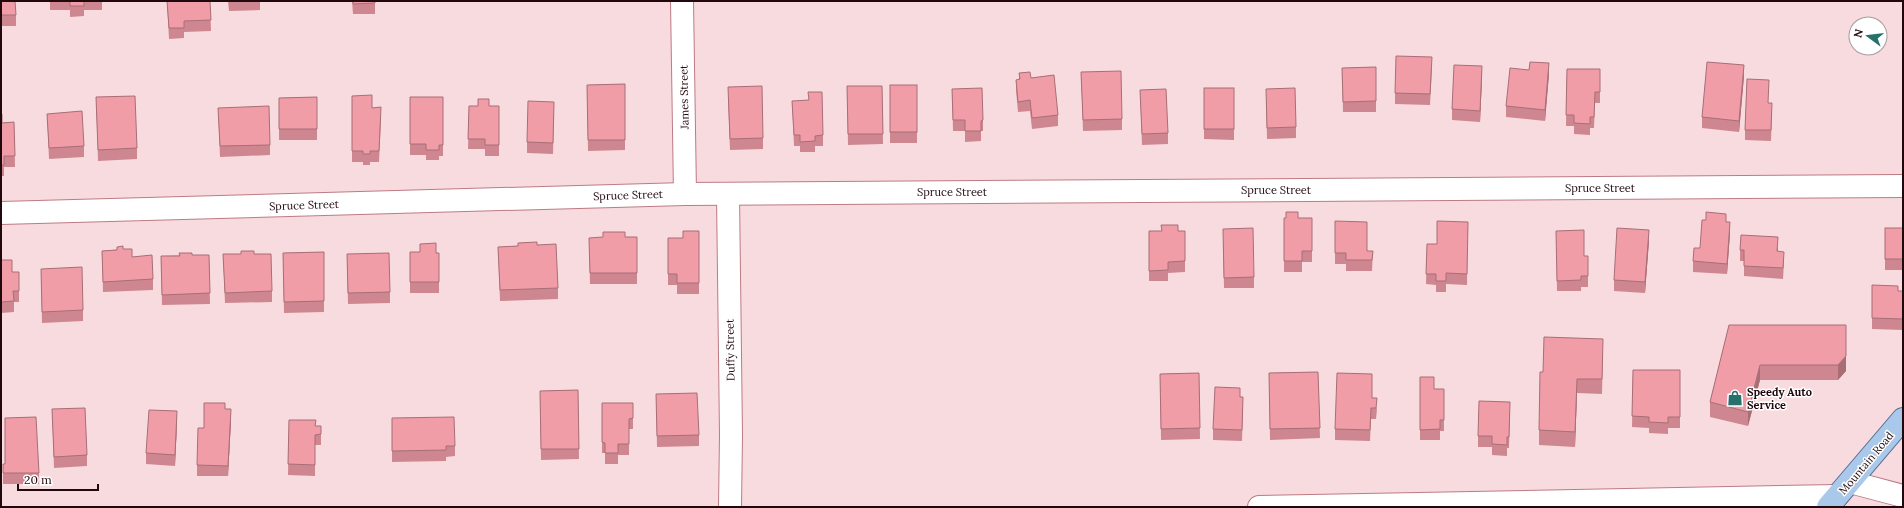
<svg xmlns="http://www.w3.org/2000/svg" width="1904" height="508" viewBox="0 0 1904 508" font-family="Lora,serif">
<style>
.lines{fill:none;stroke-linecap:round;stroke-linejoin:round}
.minor-casing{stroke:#bd7b84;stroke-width:24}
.major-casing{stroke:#556e94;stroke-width:24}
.minor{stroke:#fff;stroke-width:22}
.major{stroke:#aac9ea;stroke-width:22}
.wall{fill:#ce8790}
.shaded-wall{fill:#a86e76}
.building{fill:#f09da8;stroke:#a86e76}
.labels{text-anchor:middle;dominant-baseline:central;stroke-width:3;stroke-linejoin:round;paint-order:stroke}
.street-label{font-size:11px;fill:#20080d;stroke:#fff}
.poi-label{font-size:11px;font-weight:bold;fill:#20080d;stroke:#fff;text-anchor:start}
</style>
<rect width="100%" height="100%" fill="#f8dbde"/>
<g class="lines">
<defs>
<g id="minor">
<polyline points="682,1 685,194"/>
<polyline points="728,194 731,435 730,507"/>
<polyline points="1,213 685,194 1903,186"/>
<polyline points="1850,482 1903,496"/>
<polyline points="1259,507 1837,496"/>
</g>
<polyline id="major" points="1828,507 1903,419"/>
</defs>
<!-- minor casing -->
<use href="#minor" class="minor-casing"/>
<!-- major casing -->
<use href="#major" class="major-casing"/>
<!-- minor -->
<use href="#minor" class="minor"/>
<!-- major -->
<use href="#major" class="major"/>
</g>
<!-- wall -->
<g class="wall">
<polygon points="1,1 16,15 16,26 1,26"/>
<polygon points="50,1 102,1 102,10 84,10 84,16 70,17 70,10 50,10"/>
<polygon points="167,1 210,1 211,31 184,32 184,38 169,39"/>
<polygon points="228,1 260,1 260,10 229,11"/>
<polygon points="352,1 375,1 375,14 353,14"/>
<polygon points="1376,67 1376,112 1343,112 1342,68"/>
<polygon points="1432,68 1430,105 1395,104 1395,93"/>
<polygon points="1567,69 1600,69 1600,103 1595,103 1594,128 1590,128 1590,135 1574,134 1574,126 1566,126"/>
<polygon points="1081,72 1122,119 1122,130 1083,131"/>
<polygon points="1019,73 1031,78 1058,115 1058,126 1032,129 1030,111 1018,112 1016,90 1016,80 1019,79"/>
<polygon points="1549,74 1545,121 1506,117 1506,106"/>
<polygon points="1744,76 1739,132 1702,128 1702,117"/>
<polygon points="1482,77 1480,122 1452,120 1452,109"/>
<polygon points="625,84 625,150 588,151 587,85"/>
<rect x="890" y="85" width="27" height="58"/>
<polygon points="847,86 882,86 883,144 848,145"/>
<polygon points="1204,88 1234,88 1234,140 1204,139"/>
<polygon points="952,89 983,120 983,131 981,131 981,141 965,142 965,131 953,131"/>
<polygon points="1140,90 1168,133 1168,144 1142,145"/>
<polygon points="352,96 372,108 381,118 379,162 370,162 370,165 363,165 363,162 352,162"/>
<polygon points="96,97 137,148 137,159 98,161"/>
<polygon points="317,97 317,140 279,140 279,98"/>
<polygon points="410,97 443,97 443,156 439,156 439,160 426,160 426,155 410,155"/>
<polygon points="728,98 763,138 763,149 730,150"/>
<polygon points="1266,99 1296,127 1296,138 1267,139"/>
<polygon points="792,101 823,135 823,146 815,146 815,152 800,152 800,146 794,146"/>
<polygon points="1768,103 1772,114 1771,141 1745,140 1745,130"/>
<polygon points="469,106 499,106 499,156 485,156 485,149 468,149"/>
<polygon points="218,108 270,145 270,155 220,157"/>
<polygon points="554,113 553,154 527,153 527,142"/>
<polygon points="1,114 2,123 14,122 15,167 4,167 4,176 1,176"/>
<polygon points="47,114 84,146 84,157 49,159"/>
<polygon points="1284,218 1312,218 1312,262 1302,262 1302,272 1284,272"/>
<polygon points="1335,221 1367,251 1373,251 1372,271 1346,271 1346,264 1335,264"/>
<polygon points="1468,222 1467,285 1446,284 1446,292 1436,292 1436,285 1426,284 1427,244 1437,244"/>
<polygon points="1726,222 1730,233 1727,274 1693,272 1693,261 1700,248"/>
<rect x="1885" y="228" width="18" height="42"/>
<polygon points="699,231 699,294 677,294 677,285 668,285 668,238 683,238"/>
<polygon points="1149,231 1185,231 1185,272 1168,273 1168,281 1149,281"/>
<polygon points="1556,231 1584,256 1588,256 1588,287 1581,287 1581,291 1557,291"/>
<polygon points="637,237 637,284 590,284 589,238"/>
<polygon points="1223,240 1254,277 1254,288 1224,288"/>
<polygon points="1649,241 1645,293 1614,291 1614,280"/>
<polygon points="537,245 558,288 558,299 500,301 498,247"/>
<polygon points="1778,247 1778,251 1784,262 1783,279 1744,276 1744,261 1740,261 1740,250"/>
<polygon points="123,249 132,257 153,279 153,290 103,292 102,251"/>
<polygon points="324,252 324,312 284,313 283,253"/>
<polygon points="410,252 439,253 439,293 410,293"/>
<polygon points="223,254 254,254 272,291 272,302 225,303"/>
<polygon points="192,255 209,255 210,304 162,305 161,256"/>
<polygon points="1,260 12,272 19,272 19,302 14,302 14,312 1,313"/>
<polygon points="347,265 390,292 390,303 348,304"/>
<polygon points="41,269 83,310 83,321 42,323"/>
<polygon points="1872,285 1898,291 1903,291 1903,330 1872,329"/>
<polygon points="1729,325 1846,325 1846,371 1838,380 1760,380 1748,426 1710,417 1710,402"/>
<polygon points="1603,354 1602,394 1577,393 1575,447 1539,445 1539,430 1543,372"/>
<polygon points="1633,370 1680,370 1680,428 1668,428 1668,434 1649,433 1649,428 1632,427"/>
<polygon points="1318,372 1320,438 1270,440 1269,373"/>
<polygon points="1199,373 1200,439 1161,440 1160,374"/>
<polygon points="1420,377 1434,389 1444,389 1444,431 1440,431 1440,440 1420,440"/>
<polygon points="578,390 579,459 541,460 540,391"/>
<polygon points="656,394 699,435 699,446 657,447"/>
<polygon points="1240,397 1243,408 1242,441 1213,440 1213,429"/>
<polygon points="1372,398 1377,409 1376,419 1371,419 1370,441 1335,440 1335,429"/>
<polygon points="602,403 633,403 633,429 629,429 629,455 618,455 618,464 605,464 605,453 602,453"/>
<polygon points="52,409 87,455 87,466 54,468"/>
<polygon points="225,409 231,420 228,476 197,476 197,465 204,428"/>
<polygon points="1510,412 1509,448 1507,448 1507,456 1492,455 1492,447 1478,447 1478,436"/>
<polygon points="392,418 455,446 455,456 446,457 446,461 392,462"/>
<polygon points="289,420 315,426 321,426 321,445 315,445 315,476 288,475"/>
<polygon points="177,422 175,466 146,464 146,453"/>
<polygon points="3,464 39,473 39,484 3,484"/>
</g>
<!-- shaded-wall -->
<g class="shaded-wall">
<polygon points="1549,63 1549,74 1545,121 1545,110"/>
<polygon points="1744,65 1744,76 1739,132 1739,121"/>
<polygon points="1482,66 1482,77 1480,122 1480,111"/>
<polygon points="1730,222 1730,233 1727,274 1727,264"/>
<polygon points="1649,230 1649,241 1645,293 1645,282"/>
<polygon points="1846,339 1846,371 1838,380 1838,365"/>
<polygon points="1760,365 1760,380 1748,426 1748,412"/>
<polygon points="1577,379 1577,393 1575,447 1575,432"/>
<polygon points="231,409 231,420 228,476 228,466"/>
<polygon points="177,411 177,422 175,466 175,455"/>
</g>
<!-- building -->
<g class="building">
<polygon points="1,1 15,1 16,15 1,15"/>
<rect x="70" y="1" width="14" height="5"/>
<polygon points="167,1 210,1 211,20 184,21 184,28 169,28"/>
<polygon points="353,1 375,1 375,3 353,4"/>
<polygon points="1396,56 1432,57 1430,94 1395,93"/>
<polygon points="1530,62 1549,63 1545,110 1506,106 1510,68 1529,70"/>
<polygon points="1707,62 1744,65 1739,121 1702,117"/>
<polygon points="1454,65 1482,66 1480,111 1452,109"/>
<polygon points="1376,67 1376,101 1343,102 1342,68"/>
<polygon points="1567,69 1600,69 1600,92 1595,92 1594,117 1590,117 1590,124 1574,123 1574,115 1566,115"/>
<polygon points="1121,71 1122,119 1083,120 1081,72"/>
<polygon points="1030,72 1031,78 1054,75 1058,115 1032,118 1030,100 1018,102 1016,80 1020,79 1019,73"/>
<polygon points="1747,79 1769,80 1768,103 1772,103 1771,130 1745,130"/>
<polygon points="625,84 625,140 588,140 587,85"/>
<rect x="890" y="85" width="27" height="47"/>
<polygon points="762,86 763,138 730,139 728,87"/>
<polygon points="847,86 882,86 883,134 848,134"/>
<polygon points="982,88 983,120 981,121 981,131 965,131 965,120 953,120 952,89"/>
<rect x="1204" y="88" width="30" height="41"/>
<polygon points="1295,88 1296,127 1267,128 1266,89"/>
<polygon points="1166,89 1168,133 1142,134 1140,90"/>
<polygon points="808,92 822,92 823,135 815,136 815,141 800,142 800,135 794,135 792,101 809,100"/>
<polygon points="372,95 372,108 381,107 379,151 370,151 370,154 363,154 363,151 352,151 352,96"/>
<polygon points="135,96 137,148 98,150 96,97"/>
<polygon points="317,97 317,129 279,129 279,98"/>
<polygon points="410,97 443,97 443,145 439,145 439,150 426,150 426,144 410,144"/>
<polygon points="478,99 489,99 489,106 499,106 499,145 485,145 485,139 468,139 469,106 478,106"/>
<polygon points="528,101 554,102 553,143 527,142"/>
<polygon points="269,106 270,145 220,146 218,108"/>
<polygon points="82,111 84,146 49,148 47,114"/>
<polygon points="1,114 2,114 2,123 14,122 15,156 4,156 4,165 1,165"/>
<polygon points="1286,212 1298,212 1298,218 1312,218 1312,251 1302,251 1302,261 1284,261 1284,218 1286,218"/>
<polygon points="1706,212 1726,214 1726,222 1730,222 1727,264 1693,261 1694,248 1700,248 1702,220 1706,220"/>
<polygon points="1335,221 1367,222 1367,251 1373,251 1372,260 1346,260 1346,253 1335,253"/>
<polygon points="1437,221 1468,222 1467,274 1446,273 1446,281 1436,281 1436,274 1426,274 1427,244 1437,244"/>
<polygon points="1161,225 1178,225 1178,231 1185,231 1185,261 1168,262 1168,270 1149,271 1149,231 1162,231"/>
<polygon points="1253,228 1254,277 1224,278 1223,229"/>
<polygon points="1617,228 1649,230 1645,282 1614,280"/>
<rect x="1885" y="228" width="18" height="31"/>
<polygon points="1584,230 1584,256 1588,256 1588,276 1581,276 1581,280 1557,281 1556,231"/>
<polygon points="683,231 699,231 699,283 677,283 677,274 668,274 668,238 683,238"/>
<polygon points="603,232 625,232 625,237 637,237 637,273 590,273 589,238 603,237"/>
<polygon points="1741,235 1778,237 1777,251 1784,252 1783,268 1744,266 1744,250 1740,250"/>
<polygon points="537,242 537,245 556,244 558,288 500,290 498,247 518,246 518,243"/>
<polygon points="436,243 436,253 439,253 439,282 410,282 410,252 420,252 420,244"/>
<polygon points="123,246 123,249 132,249 132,257 152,255 153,279 103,282 102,251 117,250 117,247"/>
<polygon points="241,251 254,251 254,254 271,254 272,291 225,293 223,254 241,254"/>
<polygon points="324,252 324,301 284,302 283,253"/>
<polygon points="179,253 192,253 192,255 209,255 210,293 162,295 161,256 180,256"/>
<polygon points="389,253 390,292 348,293 347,254"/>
<polygon points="1,260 12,260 12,272 19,272 19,291 13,291 14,301 1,302"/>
<polygon points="82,267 83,310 42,312 41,269"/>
<polygon points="1872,285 1898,286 1898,291 1903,291 1903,319 1872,318"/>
<polygon points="1729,325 1846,325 1846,356 1838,365 1760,365 1748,412 1710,402"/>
<polygon points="1544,337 1603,339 1602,379 1577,379 1575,432 1539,430 1540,372 1543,372"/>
<polygon points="1633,370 1680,370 1680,417 1668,417 1668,423 1649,422 1649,417 1632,416"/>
<polygon points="1318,372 1320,428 1270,429 1269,373"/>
<polygon points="1199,373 1200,428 1161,429 1160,374"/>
<polygon points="1337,373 1372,374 1372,398 1377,398 1376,408 1371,408 1370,430 1335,429"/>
<polygon points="1420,377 1434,377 1434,389 1444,389 1444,420 1440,420 1440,429 1420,430"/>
<polygon points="1215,387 1240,388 1240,397 1243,397 1242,430 1213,429"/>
<polygon points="578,390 579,449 541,449 540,391"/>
<polygon points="697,393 699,435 657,436 656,394"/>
<polygon points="1479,401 1510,402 1509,437 1507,437 1507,445 1492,444 1492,436 1478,436"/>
<polygon points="204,403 225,403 225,409 231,409 228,466 197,465 198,428 204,428"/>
<polygon points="602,403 633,403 633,418 629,419 629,444 618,444 618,453 605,453 605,443 602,442"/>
<polygon points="85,408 87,455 54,457 52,409"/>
<polygon points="149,410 177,411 175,455 146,453"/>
<polygon points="36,417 39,473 3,473 3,464 5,464 5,418"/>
<polygon points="454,417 455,446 446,446 446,450 392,451 392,418"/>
<polygon points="289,420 316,420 315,426 321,426 321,434 315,435 315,465 288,464"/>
</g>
<!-- icons -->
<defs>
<symbol id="shop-bare" viewBox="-9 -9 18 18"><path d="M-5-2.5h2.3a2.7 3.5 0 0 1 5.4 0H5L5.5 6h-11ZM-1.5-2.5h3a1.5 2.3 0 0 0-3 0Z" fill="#27716d" stroke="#fff" stroke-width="2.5" paint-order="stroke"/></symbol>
</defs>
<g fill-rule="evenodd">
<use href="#shop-bare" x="1724" y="387" width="22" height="22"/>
</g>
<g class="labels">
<!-- street labels -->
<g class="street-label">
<text transform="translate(684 97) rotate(-91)">James Street</text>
<text x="1600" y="188">Spruce Street</text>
<text x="1276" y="190">Spruce Street</text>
<text x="952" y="192">Spruce Street</text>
<text transform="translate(628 195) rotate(-2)">Spruce Street</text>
<text transform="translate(304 205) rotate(-2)">Spruce Street</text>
<text transform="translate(730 350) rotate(-91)">Duffy Street</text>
<text transform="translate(1866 463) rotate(-50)">Mountain Road</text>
</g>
<!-- poi labels -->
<g class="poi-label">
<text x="1747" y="392">Speedy Auto<tspan x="1747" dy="13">Service</tspan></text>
</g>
</g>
<!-- border -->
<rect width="1904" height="508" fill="none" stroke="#20080d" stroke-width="4"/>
<!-- north arrow -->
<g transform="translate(1868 36) rotate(285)"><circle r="19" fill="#ffffff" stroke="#a69c9e"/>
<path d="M0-3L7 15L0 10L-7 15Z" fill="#27716d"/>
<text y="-6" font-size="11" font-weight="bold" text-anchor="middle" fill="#20080d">N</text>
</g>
<!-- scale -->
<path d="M18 484v6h80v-6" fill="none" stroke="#20080d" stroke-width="2"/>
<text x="24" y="484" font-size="12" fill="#20080d" stroke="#ffffff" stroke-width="3" paint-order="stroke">20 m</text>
</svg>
